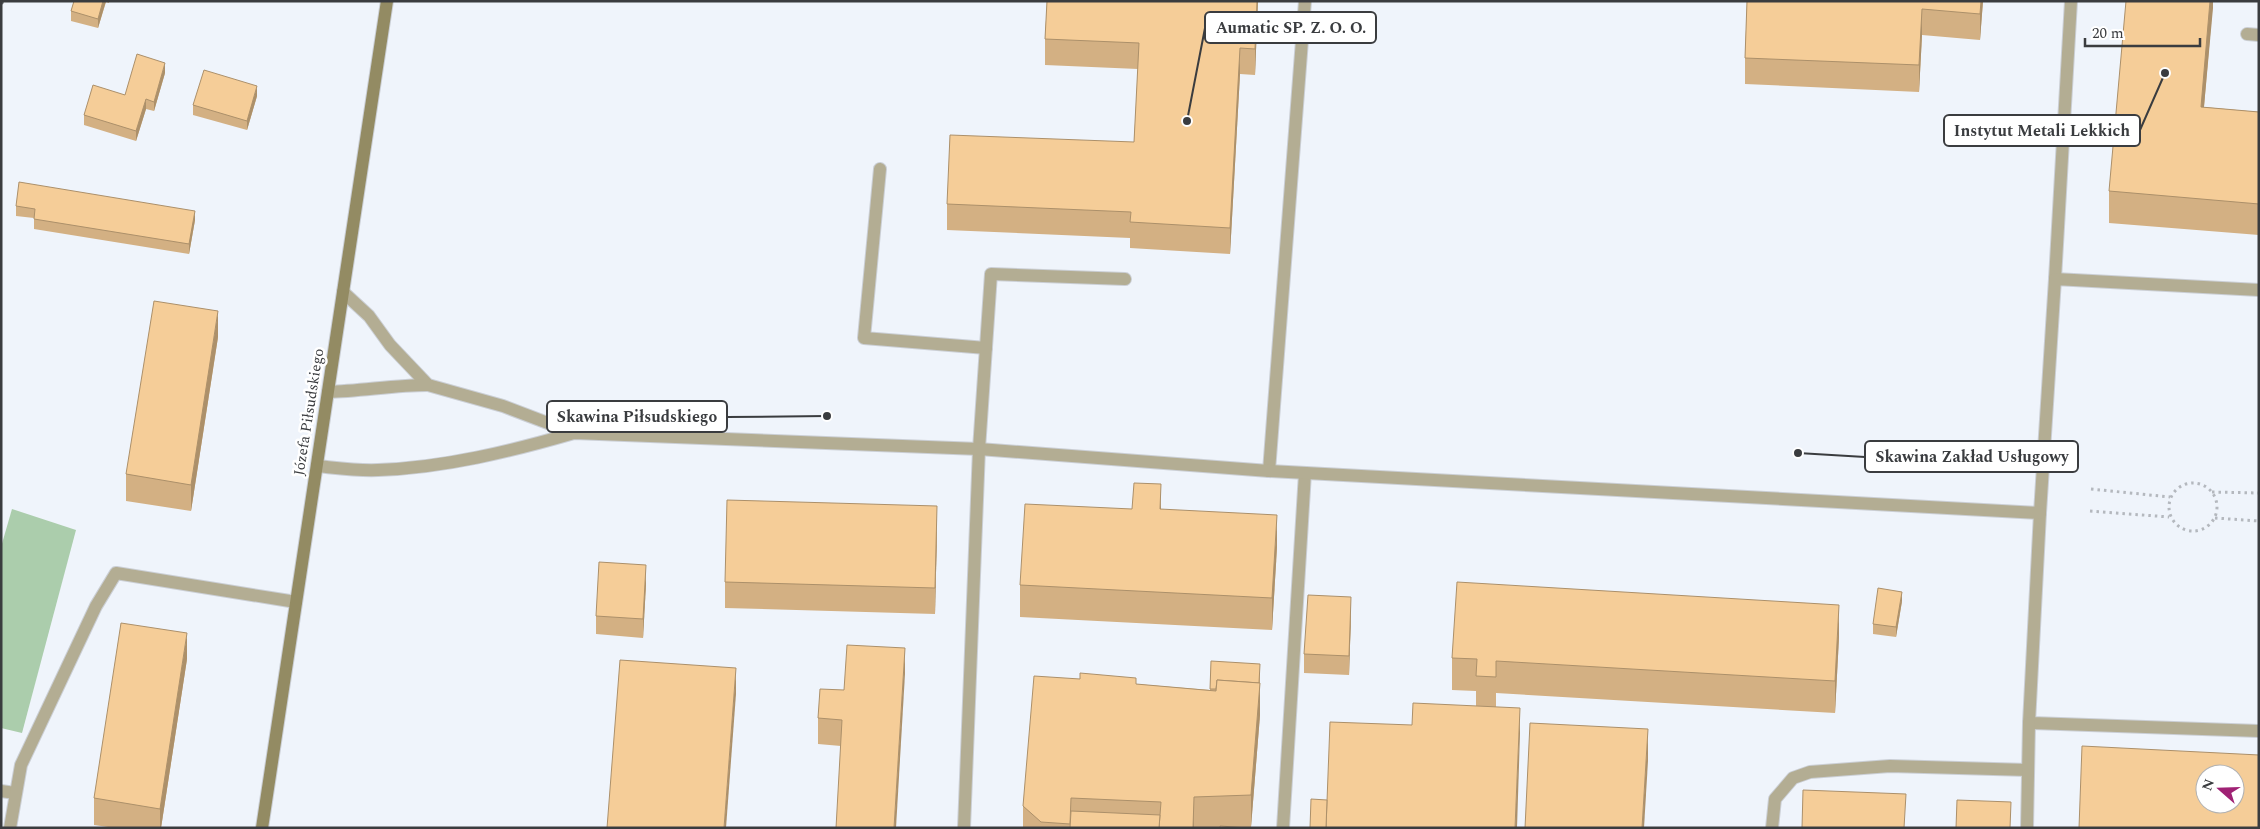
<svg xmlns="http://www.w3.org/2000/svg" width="2260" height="829" viewBox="0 0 2260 829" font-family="Spectral,serif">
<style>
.green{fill:#abcdac}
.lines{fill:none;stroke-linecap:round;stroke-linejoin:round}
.service-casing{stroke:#cbcfd5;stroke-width:14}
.minor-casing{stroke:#cbcfd5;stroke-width:14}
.secondary-casing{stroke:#cbcfd5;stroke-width:14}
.path{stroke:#b4b8be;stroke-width:3;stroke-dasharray:2.5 4;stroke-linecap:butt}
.service{stroke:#b3ad93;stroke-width:12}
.minor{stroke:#b3ad93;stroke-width:12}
.secondary{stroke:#938b63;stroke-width:12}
.rail-casing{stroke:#626468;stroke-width:5.5}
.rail{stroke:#fff;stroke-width:4;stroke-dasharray:11;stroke-linecap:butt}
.wall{fill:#d3b083}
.shaded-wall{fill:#ac906a}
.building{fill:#f5cd98;stroke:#ac906a;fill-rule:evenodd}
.labels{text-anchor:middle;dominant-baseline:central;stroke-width:5;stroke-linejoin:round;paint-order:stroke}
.street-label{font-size:15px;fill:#3a3c3f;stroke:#fff}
.leader{fill:none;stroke:#3a3c3f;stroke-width:2}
.callout-dot{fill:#3a3c3f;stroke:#fff;stroke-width:2}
.callout{fill:#fff;stroke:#3a3c3f;stroke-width:2}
.callout-label{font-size:16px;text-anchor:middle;font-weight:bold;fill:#3a3c3f}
</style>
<rect width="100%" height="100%" fill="#eff4fb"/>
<!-- green -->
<polygon class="green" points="12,509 76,530 22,733 1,728 1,547"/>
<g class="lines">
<defs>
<g id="service">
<polyline points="2247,34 2259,35"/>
<polyline points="880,169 864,338 986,348"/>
<polyline points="2055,279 2071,1"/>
<polyline points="2259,290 2055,279 2040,513 2029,723 2259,731"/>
<polyline points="1269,471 1305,1"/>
<polyline points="1,791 15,793"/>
<polyline points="964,828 979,449 991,274 1125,279"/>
<polyline points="1283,828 1305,473"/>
<polyline points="1772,828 1775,799 1793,778 1810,772 1890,766 2028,770"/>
<polyline points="2027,828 2029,723"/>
</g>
<g id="minor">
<polyline points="343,292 369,316 390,345 428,385 503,406 574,433"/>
<path d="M328 392C362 391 395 385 428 385"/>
<path d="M317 466C337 468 358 471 378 470 443 468 512 451 574 433L979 449 1269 471 2040 513"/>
<polyline points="10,828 21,765 96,606 116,573 296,602"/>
</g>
<polyline id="secondary" points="262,828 387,1"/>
</defs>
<!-- service casing -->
<use href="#service" class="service-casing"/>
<!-- minor casing -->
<use href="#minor" class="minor-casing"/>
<!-- secondary casing -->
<use href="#secondary" class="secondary-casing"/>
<!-- path -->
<g class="path">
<circle cx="2193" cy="507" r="24"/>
<polyline points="2091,489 2170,497"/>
<polyline points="2212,492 2259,493"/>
<polyline points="2090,511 2169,517"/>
<polyline points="2215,518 2259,521"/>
</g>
<!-- service -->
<use href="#service" class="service"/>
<!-- minor -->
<use href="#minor" class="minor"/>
<!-- secondary -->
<use href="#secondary" class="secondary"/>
<defs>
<polyline id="rail" points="1,2 1,1"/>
</defs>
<!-- rail casing -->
<use href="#rail" class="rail-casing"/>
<!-- rail -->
<use href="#rail" class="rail"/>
</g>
<!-- wall -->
<g class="wall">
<polygon points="74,1 109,1 109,3 106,2 98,28 71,21 71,11"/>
<polygon points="1047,1 1258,1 1255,75 1240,74 1230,254 1130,248 1130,238 947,230 947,204 1134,142 1138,69 1045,65 1045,39"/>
<polygon points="1747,1 1983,1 1980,40 1922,35 1919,92 1745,84 1745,58"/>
<polygon points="2213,1 2204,107 2259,112 2259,235 2109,223 2109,191"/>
<polygon points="165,73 154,111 146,109 136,141 84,125 84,115 125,95"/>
<polygon points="257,96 247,130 193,115 193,105"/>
<polygon points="16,206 195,220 189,254 34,229 34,218 16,216"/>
<polygon points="218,337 191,511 126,501 126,474"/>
<polygon points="1132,509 1161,509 1277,547 1272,630 1020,617 1020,585"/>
<polygon points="937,532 935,614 725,608 725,582"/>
<polygon points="646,584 643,638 596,634 596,616"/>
<polygon points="1902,601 1896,637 1873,634 1873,624"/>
<polygon points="1351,615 1349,675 1304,673 1304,654"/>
<polygon points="1839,637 1835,713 1496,693 1496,707 1520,734 1327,800 1412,725 1476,706 1476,691 1452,690 1452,658"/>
<polygon points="187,659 161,828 115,828 94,825 94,798"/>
<polygon points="1211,661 1260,674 1260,715 1251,827 1237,827 1248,828 1023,828 1023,806 1136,684 1210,690"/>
<polygon points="905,674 841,746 818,744 818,718 844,690"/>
</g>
<!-- shaded-wall -->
<g class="shaded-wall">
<polygon points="103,1 106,1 98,28 98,19"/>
<polygon points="1257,1 1258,1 1255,75 1255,49"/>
<polygon points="1981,1 1983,1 1980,40 1980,14"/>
<polygon points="2210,1 2213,1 2213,8 2201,139 2201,107"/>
<polygon points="1922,9 1922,35 1919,92 1919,65"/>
<polygon points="1240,48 1240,74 1230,254 1230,228"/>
<polygon points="165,63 165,73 154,111 154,102"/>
<polygon points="257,86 257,96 247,130 247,121"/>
<polygon points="146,99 146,109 136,141 136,131"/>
<polygon points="195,211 195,220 189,254 189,244"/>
<polygon points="218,311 218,337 191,511 191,485"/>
<polygon points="1161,484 1161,516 1160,509"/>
<polygon points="937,506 937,532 935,614 935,588"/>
<polygon points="1277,515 1277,547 1272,630 1272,598"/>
<polygon points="646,565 646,584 643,638 643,619"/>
<polygon points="1902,592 1902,601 1896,637 1896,627"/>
<polygon points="1351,597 1351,615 1349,675 1349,656"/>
<polygon points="1839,605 1839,637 1835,713 1835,681"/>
<polygon points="187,633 187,659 161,828 160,828 160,809"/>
<polygon points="905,648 905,674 896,828 894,828"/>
<polygon points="736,668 736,694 726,828 724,828"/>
<polygon points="1260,683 1260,715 1251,827 1251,795"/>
<polygon points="1520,708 1520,734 1517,828 1515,828"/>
<polygon points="1648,729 1648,761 1644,828 1642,828"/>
<polygon points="1194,797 1194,828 1193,828"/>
</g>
<!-- building -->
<g class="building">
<polygon points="74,1 103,1 98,19 71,11"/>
<polygon points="1047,1 1257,1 1255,49 1240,48 1230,228 1130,222 1131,212 947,204 950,135 1134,142 1139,43 1045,39"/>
<polygon points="1747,1 1981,1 1980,14 1922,9 1919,65 1745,58"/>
<polygon points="2126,1 2210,1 2201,107 2259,112 2259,204 2109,191"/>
<polygon points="137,54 165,63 154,102 146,99 136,131 84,115 93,85 125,95"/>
<polygon points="204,70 257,86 247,121 193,105"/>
<polygon points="19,182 195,211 189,244 34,219 35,209 16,206"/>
<polygon points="154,301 218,311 191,485 126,474"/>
<polygon points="1134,483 1161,484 1160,509 1277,515 1272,598 1020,585 1025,504 1132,509"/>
<polygon points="727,500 937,506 935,588 725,582"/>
<polygon points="599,562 646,565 643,619 596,616"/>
<polygon points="1457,582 1839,605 1835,681 1496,661 1496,677 1476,676 1477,659 1452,658"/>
<polygon points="1878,588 1902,592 1896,627 1873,624"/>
<polygon points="1308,595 1351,597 1349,656 1304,654"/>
<polygon points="121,623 187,633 160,809 94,798"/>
<polygon points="847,645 905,648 894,828 836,828 842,720 818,718 820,689 844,690"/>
<polygon points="620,660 736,668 724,828 607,828"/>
<polygon points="1211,661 1260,664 1259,683 1217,680 1216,689 1210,689"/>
<polygon points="1080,673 1136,678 1136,684 1216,691 1217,680 1260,683 1251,795 1194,797 1193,828 1159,828 1161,802 1071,798 1070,824 1041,822 1023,806 1034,676 1080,679"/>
<polygon points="1413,703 1520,708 1515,828 1326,828 1330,722 1412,725"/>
<polygon points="1530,723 1648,729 1642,828 1525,828"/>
<path d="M2082 746 2259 755V828H2079ZM2205 774H2235V804H2205Z"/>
<polygon points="1803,790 1906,794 1904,828 1802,828"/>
<polygon points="1311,799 1327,800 1326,828 1310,828"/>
<polygon points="1957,800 2011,802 2010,828 1956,828"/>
<polygon points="1071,811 1160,815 1159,828 1070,828"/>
<polygon points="1220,826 1248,828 1220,828"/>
</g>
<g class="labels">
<!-- street labels -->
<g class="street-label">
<text transform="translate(309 412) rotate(-81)">Józefa Piłsudskiego</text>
</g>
</g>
<!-- callouts -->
<path class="leader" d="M1187 121L1205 28M2165 73L2140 130M827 416L727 417M1798 453L1865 457"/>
<g class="callout-dot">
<circle cx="1187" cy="121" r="5"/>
<circle cx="2165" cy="73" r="5"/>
<circle cx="827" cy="416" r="5"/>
<circle cx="1798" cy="453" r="5"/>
</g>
<g class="callout">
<rect x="1205" y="12" width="171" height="31" rx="5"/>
<rect x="1944" y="115" width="196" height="31" rx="5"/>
<rect x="547" y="401" width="180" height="31" rx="5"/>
<rect x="1865" y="441" width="213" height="31" rx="5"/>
</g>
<g class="callout-label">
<text x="1291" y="33">Aumatic SP. Z. O. O.</text>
<text x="2042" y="136">Instytut Metali Lekkich</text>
<text x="637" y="422">Skawina Piłsudskiego</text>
<text x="1972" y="462">Skawina Zakład Usługowy</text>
</g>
<!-- border -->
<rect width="2260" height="829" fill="none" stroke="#3a3c3f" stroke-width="5"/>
<!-- north arrow -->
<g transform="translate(2220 789) rotate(290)"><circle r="24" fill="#ffffff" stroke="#b0b1b2"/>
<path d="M0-4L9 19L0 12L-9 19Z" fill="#9f2174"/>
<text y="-8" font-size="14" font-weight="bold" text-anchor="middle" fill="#3a3c3f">N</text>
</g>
<!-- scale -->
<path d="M2085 38v8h115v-8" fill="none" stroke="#3a3c3f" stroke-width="2.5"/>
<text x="2092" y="38" font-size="15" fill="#3a3c3f" stroke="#ffffff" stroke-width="4" paint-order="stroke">20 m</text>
</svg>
